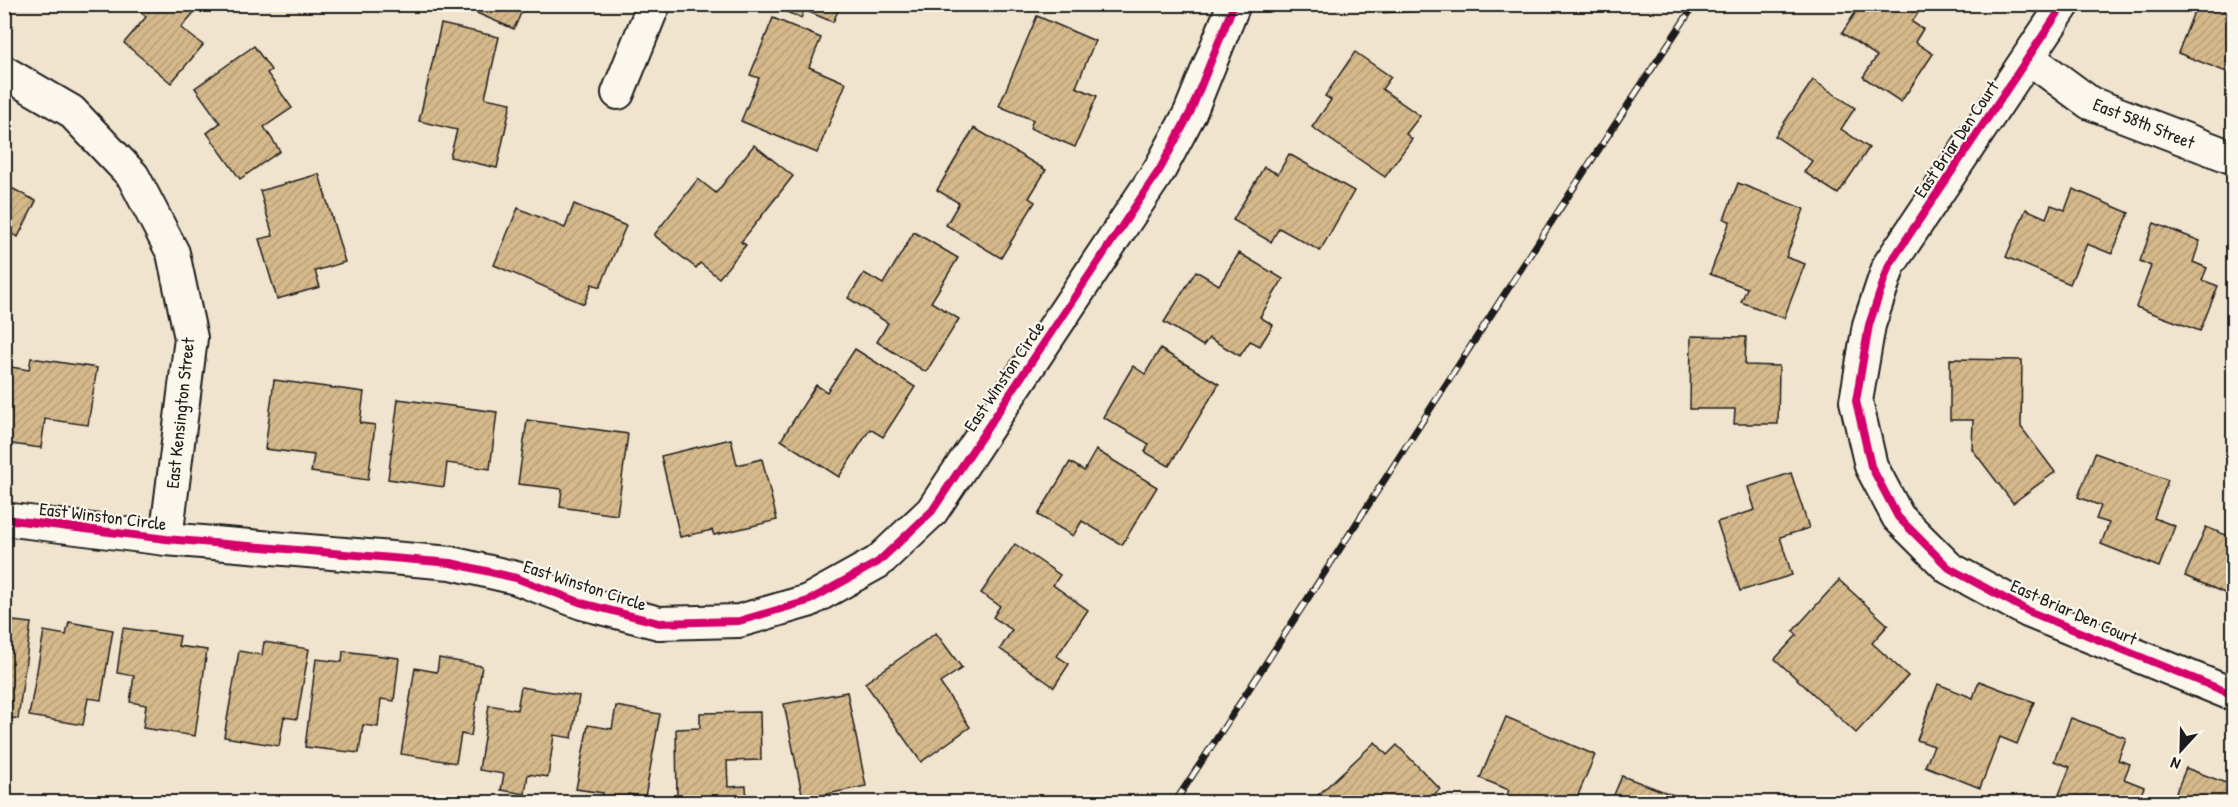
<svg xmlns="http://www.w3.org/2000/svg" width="2238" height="807" viewBox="0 0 2238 807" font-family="'Patrick Hand',sans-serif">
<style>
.building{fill:url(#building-hatch);stroke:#1c1c1c;stroke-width:1.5}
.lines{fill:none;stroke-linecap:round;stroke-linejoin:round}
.minor-casing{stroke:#1c1c1c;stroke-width:36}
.minor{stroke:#fbf7ec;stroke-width:32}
.rail-casing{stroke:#1c1c1c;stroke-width:7}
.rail{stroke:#fbf7ec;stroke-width:4.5;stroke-dasharray:14;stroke-linecap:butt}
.cycleway-casing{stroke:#fbf7ec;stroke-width:11}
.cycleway{stroke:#d6006c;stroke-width:8}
.labels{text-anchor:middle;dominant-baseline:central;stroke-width:4.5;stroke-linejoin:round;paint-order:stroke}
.street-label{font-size:18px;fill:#1c1c1c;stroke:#fbf7ec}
</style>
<defs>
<pattern id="building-hatch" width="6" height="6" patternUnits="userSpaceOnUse" patternTransform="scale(1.5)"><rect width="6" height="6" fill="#d6b98b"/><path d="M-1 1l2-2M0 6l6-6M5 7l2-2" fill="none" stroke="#b79e77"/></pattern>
</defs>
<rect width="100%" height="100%" fill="#f0e4cf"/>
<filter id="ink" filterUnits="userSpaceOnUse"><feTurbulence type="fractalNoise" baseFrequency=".0167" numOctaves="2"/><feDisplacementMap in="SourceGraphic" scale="12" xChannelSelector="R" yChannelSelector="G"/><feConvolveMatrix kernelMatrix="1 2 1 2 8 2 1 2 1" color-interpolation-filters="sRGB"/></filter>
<g filter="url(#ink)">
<!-- building -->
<g class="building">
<polygon points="132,4 201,4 181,28 203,45 171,83 124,43 146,17"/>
<polygon points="467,4 525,4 514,29 465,8"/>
<polygon points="767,4 841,4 833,22 804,10 801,18"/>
<polygon points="1378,4 1442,4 1442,10 1378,13"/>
<polygon points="1861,4 1924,4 1912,22 1923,29 1915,42 1933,54 1901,102 1863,77 1877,56 1842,33"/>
<polygon points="2197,4 2209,4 2234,14 2234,75 2178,53"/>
<polygon points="1037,16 1095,41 1076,87 1097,96 1075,147 1030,128 1033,120 999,106"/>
<polygon points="773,18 821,38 809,67 846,83 817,153 741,121 759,78 750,75"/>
<polygon points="441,24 499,37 485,98 511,103 497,168 450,157 457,130 419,121"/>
<polygon points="254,46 271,70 267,73 292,108 264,127 280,151 240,179 207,133 220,123 195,88"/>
<polygon points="1355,52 1391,77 1382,89 1420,116 1406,134 1412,139 1385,177 1312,127 1331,100 1325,96"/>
<polygon points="1813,80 1855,108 1841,129 1869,148 1838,194 1804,172 1812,161 1775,136"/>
<polygon points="974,128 1046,170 1029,198 1035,202 1001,258 946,225 959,203 937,190"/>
<polygon points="754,145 793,176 741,242 746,245 719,278 700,263 696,268 654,235 698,179 716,193"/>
<polygon points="1289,154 1354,191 1320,251 1279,228 1271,242 1233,220 1264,167 1278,174"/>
<polygon points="319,174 345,262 315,271 320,287 277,299 259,239 273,236 260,191"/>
<polygon points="1738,183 1804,209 1786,257 1805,264 1784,318 1741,302 1747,288 1710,274 1730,221 1724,219"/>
<polygon points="4,184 36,201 18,237 4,230"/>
<polygon points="2073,189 2129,213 2112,254 2087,244 2070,284 2006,257 2026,209 2046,218 2051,205 2065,210"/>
<polygon points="574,204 626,226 600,287 592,284 584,304 494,265 518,208 565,228"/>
<polygon points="2154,223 2200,241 2193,262 2207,268 2202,280 2218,286 2200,331 2136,307 2151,266 2140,261"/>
<polygon points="914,232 958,258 931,302 959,319 926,372 877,342 888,323 848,298 864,273 883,284"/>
<polygon points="1239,253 1283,279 1260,317 1273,325 1260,346 1250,341 1240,356 1209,338 1203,346 1164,322 1196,271 1219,285"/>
<polygon points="1691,336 1746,337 1745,365 1779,366 1778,424 1734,424 1735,409 1690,409"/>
<polygon points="855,349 915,387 883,437 870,429 839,477 781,440 816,385 827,392"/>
<polygon points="1160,349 1219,384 1169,466 1145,452 1149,444 1103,417 1133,366 1145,374"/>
<polygon points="31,358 97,368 88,425 45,419 41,448 4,443 4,366 29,370"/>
<polygon points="1950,359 2022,360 2021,427 2055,472 2013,503 1972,449 1973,420 1950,420"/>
<polygon points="274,380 364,392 360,423 375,425 368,480 311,472 314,455 265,449"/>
<polygon points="398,399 497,412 490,469 447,463 444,487 388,479"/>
<polygon points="527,420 628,434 617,515 560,507 562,489 518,484"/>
<polygon points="731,439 737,465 762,459 777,520 714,535 712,530 680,537 661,456"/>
<polygon points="1096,450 1157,487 1122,545 1082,521 1073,536 1038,515 1070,462 1084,471"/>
<polygon points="2095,453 2168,480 2154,518 2175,526 2159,567 2101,544 2109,523 2096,519 2101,506 2078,497"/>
<polygon points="1791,473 1809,528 1780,537 1792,575 1740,591 1717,522 1755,510 1748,487"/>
<polygon points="2234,522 2234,597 2185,576 2206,527 2228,536"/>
<polygon points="1015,544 1060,575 1053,585 1088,610 1057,656 1069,664 1054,687 1000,649 1012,630 993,617 1000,606 981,593"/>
<polygon points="1839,580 1888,625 1872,643 1908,676 1856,733 1775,659 1797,635 1793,631"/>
<polygon points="4,620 31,623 18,719 4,717"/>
<polygon points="69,622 113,630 101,700 88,698 83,725 29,716 44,631 66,635"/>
<polygon points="123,628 180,636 178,646 207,650 195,736 143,728 146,705 130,702 134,676 117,673"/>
<polygon points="936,633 962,668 940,683 970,727 921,762 865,683"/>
<polygon points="264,642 309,649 297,719 284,717 279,746 224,737 239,651 262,655"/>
<polygon points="343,651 399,658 394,701 381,699 378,727 363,725 359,753 305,747 316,659 342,662"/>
<polygon points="439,658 482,666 471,736 461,734 456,763 401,754 415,668 437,672"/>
<polygon points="1979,681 2034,702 2017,744 2000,737 1980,788 1925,766 1934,746 1917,740 1938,684 1973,698"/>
<polygon points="521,687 579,696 572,738 554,735 548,777 528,774 525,794 501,790 504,774 479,770 489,705 517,710"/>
<polygon points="847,692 866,786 803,799 784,704"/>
<polygon points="616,706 660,714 645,797 628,794 626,802 602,802 603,793 576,789 588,725 612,729"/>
<polygon points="760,712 761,760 727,761 728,787 746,786 747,802 677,802 676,729 700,728 700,713"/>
<polygon points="1506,717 1595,755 1575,802 1504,802 1509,790 1480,778"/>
<polygon points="2071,718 2126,738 2118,760 2130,764 2124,779 2144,787 2138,802 2056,802 2070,767 2054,761"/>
<polygon points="1375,742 1387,755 1397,745 1440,789 1426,802 1317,802 1314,799"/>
<polygon points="2186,768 2234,786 2234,802 2172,802"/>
<polygon points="1622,776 1692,802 1611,802"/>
</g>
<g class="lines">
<defs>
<g id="minor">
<polyline points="2064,4 1889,265 1869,325 1856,401 1871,466 1898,517 1949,568 2028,611 2234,695"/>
<polyline points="2029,58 2090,103 2234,158"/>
<polyline points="4,72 71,111 133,176 173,253 191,338 166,539"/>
<polyline points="618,93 654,4"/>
<polyline points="4,519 166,539 451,563 516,578 582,603 659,623 739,621 808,601 878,562 932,511 1160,169 1190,113 1234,4"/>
</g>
</defs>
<!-- minor casing -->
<use href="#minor" class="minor-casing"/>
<!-- minor -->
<use href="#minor" class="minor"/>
<defs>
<path id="rail" d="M1175 802C1350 537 1518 268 1695 4"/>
</defs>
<!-- rail casing -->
<use href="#rail" class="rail-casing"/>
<!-- rail -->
<use href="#rail" class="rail"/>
<defs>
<g id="cycleway">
<polyline points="2064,4 1889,265 1869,325 1856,401 1871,466 1898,517 1949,568 2028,611 2234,695"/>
<polyline points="4,519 166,539 451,563 516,578 582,603 659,623 739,621 808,601 878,562 932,511 1160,169 1190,113 1234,4"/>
</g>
</defs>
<!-- cycleway casing -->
<use href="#cycleway" class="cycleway-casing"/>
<!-- cycleway -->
<use href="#cycleway" class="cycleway"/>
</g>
</g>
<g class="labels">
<!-- street labels -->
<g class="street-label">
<text transform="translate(2144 123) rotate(22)">East 58th Street</text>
<text transform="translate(1956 139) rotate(-56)">East Briar Den Court</text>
<text transform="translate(1004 376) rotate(-56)">East Winston Circle</text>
<text transform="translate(180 413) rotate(-84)">East Kensington Street</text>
<text transform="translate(103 516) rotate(7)">East Winston Circle</text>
<text transform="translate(585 585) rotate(18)">East Winston Circle</text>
<text transform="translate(2074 612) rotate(24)">East Briar Den Court</text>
</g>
</g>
<!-- margin -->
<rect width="2238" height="807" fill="none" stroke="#fbf7ec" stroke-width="24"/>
<rect x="12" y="12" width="2214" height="783" fill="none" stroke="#1c1c1c" stroke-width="2" filter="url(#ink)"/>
<!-- north arrow -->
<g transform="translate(2181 750) rotate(202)" stroke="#fbf7ec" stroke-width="4.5" paint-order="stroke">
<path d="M0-4.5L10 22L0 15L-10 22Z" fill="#1c1c1c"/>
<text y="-9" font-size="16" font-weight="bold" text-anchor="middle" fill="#1c1c1c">N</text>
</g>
</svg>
